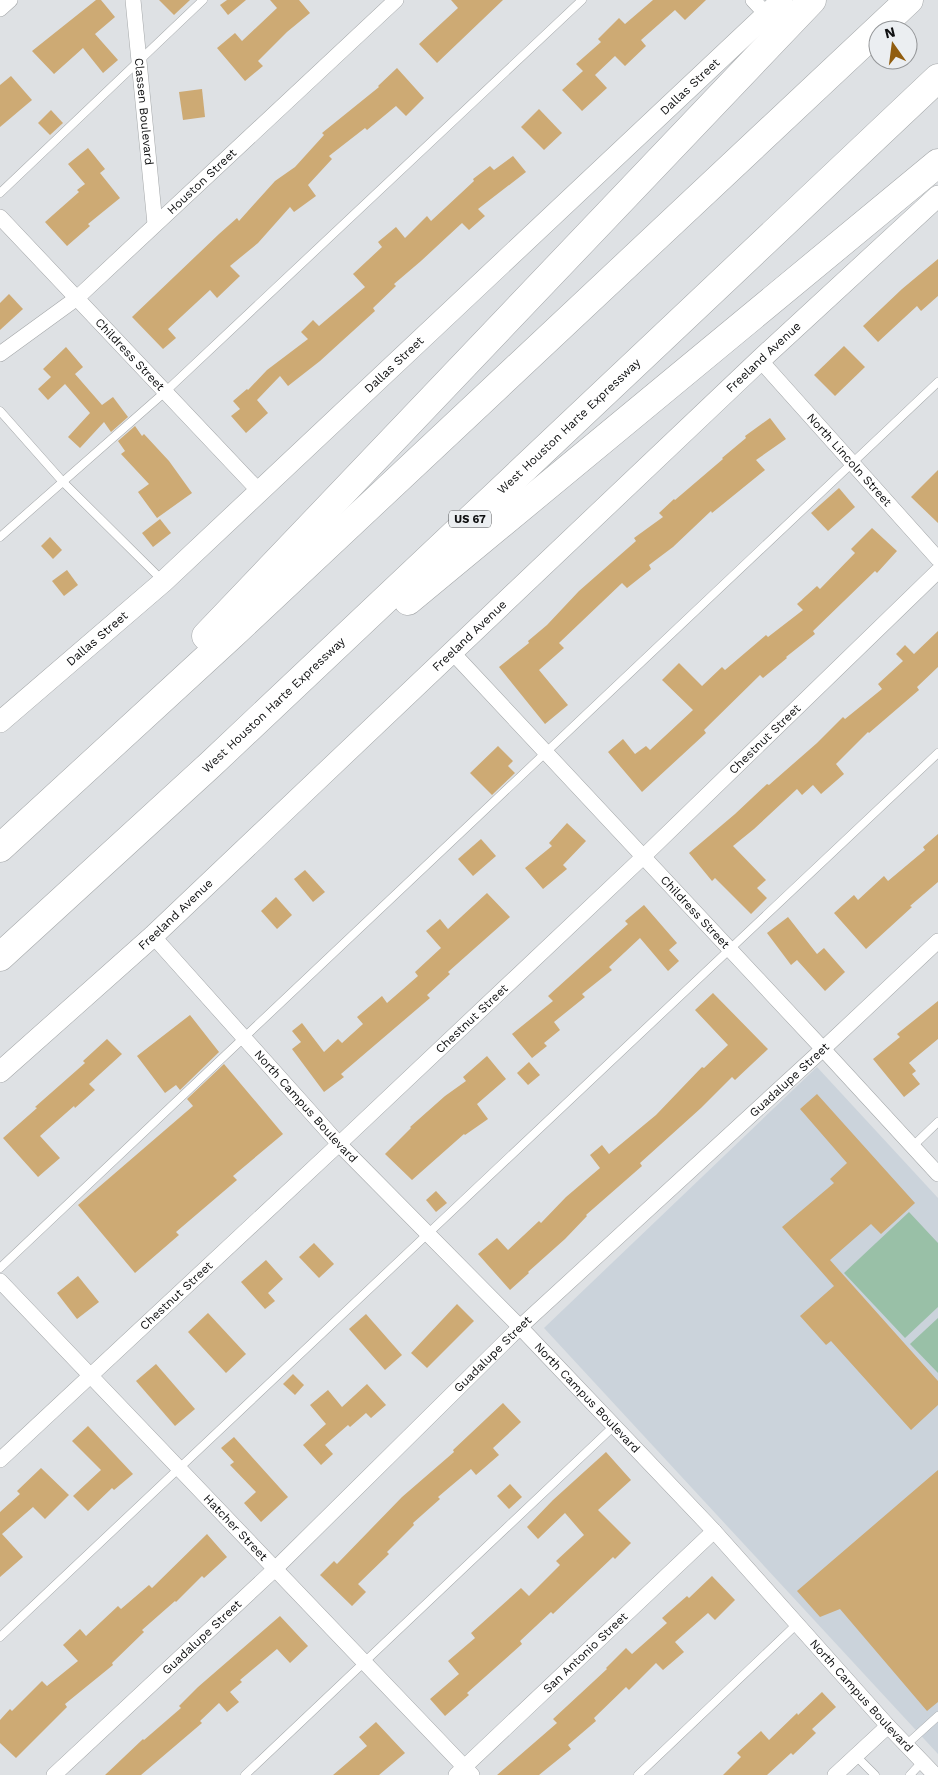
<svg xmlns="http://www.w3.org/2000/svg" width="938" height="1775" viewBox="0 0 938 1775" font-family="'Work Sans',sans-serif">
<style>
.built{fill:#cbd3db}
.green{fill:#99c0a7}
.building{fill:#cdaa74}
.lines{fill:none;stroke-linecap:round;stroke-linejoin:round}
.service-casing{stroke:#a4a7a9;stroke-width:9}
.minor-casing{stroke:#a4a7a9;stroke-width:16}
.secondary-casing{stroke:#a4a7a9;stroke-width:22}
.motorway-casing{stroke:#a4a7a9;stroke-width:29}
.service{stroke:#fff;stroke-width:8}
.minor{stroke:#fff;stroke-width:15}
.secondary{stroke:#fff;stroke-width:21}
.motorway{stroke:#fff;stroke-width:28}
.labels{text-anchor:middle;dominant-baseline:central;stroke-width:5;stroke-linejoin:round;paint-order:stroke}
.shield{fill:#ebeef1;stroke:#515354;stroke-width:1}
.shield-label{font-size:11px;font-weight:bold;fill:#0f1011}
.street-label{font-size:12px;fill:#0f1011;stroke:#ebeef1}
</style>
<rect width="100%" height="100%" fill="#dee1e4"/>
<!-- built -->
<polygon class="built" points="817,1067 938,1198 938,1754 544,1328"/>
<!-- green -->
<g class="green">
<polygon points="909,1212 938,1243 938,1307 905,1338 844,1273"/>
<polygon points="938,1318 938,1373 910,1344"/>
</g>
<!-- building -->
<g class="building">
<polygon points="96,0 101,0 115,17 95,34 118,60 103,73 83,48 54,74 32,51"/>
<polygon points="159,0 190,0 174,15"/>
<polygon points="227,0 246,0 228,15 220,5"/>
<polygon points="270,0 299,0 310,13 287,32 258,61 263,66 245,81 217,48 235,33 242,41 277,8"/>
<polygon points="451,0 503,0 437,63 419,44 458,8"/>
<polygon points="653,0 706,0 685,20 675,10 641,40 646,46 625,66 615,56 595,75 607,88 582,111 562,90 583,71 576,64 601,42 598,39 619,18 625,24"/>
<polygon points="397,68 424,98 406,116 396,106 367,130 365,128 329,156 332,159 308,185 316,196 294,212 290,207 258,243 230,266 240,276 217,298 210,290 168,329 176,338 163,349 132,317 219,234 237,218 239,221 275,181 295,167 324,135 322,133 379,87 378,86"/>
<polygon points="11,76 32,100 0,127 0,85"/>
<polygon points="202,89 205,117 183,120 179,92"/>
<polygon points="539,109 562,133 544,150 521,127"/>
<polygon points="51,110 63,123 50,135 38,123"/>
<polygon points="88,148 105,169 100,173 120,198 88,224 90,226 67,246 45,222 79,192 77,190 85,184 68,164"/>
<polygon points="513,156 526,172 478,209 485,216 469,230 462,223 421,261 394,284 396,286 373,308 375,311 320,361 288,386 280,376 257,400 268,413 246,433 231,416 240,409 233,401 247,389 248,390 267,370 308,339 301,332 313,320 319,326 365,287 353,274 382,247 378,242 396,227 405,238 427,216 431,221 474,181 473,179 490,166 494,170"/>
<polygon points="938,259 938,296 921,311 917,306 878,342 863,326 902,289"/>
<polygon points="9,294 23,309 0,330 0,303"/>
<polygon points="844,346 865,367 835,396 814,375"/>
<polygon points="66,347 83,367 75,374 102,405 113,397 128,417 111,432 104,422 80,448 68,437 90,413 65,384 48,400 38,389 51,377 43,369"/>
<polygon points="770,418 786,439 756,460 765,470 712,513 711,511 673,547 649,565 651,569 627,588 622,583 559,643 564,648 539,670 568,705 545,724 499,667 529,643 528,641 547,625 579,591 636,541 634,538 663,517 659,513 674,499 675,500 723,459 722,458 746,438 745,436"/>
<polygon points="135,426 142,436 144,434 169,461 192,493 157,518 138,492 149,484 121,454 125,451 118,441"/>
<polygon points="938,470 938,523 911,497"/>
<polygon points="839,488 855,507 828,531 811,513"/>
<polygon points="160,519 171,533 153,547 142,533"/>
<polygon points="872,528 897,551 877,573 875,571 813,631 815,634 786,657 787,658 763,678 760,675 704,730 706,733 642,792 608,752 623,739 635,754 646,746 650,750 693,710 662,680 679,663 702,686 722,667 725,670 766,635 768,637 803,610 797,604 817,586 820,589 855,553 851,549"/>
<polygon points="50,537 62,550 53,559 41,546"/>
<polygon points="67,570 78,585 64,596 52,581"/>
<polygon points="938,631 938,667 917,687 919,690 869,733 868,732 836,764 844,774 821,794 813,785 802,795 797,789 754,829 733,846 766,880 757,888 767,898 751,914 715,878 712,881 689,853 735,814 767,784 769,785 817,743 843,717 845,719 882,689 878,684 903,661 896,654 905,645 914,654"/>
<polygon points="498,746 513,761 508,766 515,773 492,795 470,773"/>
<polygon points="567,823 586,841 563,865 567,869 543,889 525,868 552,846 549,843"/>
<polygon points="938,834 938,882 910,906 912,907 866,949 834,913 854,895 858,900 884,876 888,881 925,850 923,847"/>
<polygon points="481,839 496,856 473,876 458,859"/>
<polygon points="305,870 325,892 313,902 294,879"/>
<polygon points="487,893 510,917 448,972 450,974 427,995 430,998 341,1074 344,1077 324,1092 292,1049 301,1042 292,1031 302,1023 324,1052 338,1039 342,1043 363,1024 357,1017 382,996 387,1003 418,976 415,972 441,948 426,931 440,919 448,929"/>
<polygon points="276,897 292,915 277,929 261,911"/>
<polygon points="644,905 677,943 669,950 679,961 668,971 640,938 609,967 612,970 582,994 585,997 554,1022 560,1030 544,1043 547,1046 532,1058 512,1034 553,1001 548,996 628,924 625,921"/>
<polygon points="788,917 817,954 824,948 845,972 825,991 797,960 791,965 767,933"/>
<polygon points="713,993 768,1049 735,1080 732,1077 701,1108 640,1163 642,1166 586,1215 587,1216 565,1239 528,1272 529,1273 510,1290 478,1254 497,1238 508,1250 539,1221 541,1223 566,1197 600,1168 590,1155 602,1145 609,1154 656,1115 702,1067 704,1068 728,1045 695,1010"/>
<polygon points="938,1001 938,1039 909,1063 916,1071 912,1074 920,1084 904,1097 873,1059 900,1037 897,1034"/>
<polygon points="190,1015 219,1052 180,1090 176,1085 165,1093 137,1056"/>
<polygon points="107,1039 122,1054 89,1084 95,1090 75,1108 74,1106 40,1136 60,1158 38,1177 3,1138 37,1108 35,1107 85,1063 83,1061"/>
<polygon points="487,1056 506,1079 477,1104 488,1119 465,1135 464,1134 412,1180 385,1154 411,1128 410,1127 445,1096 466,1081 463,1077"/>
<polygon points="529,1062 540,1075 528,1085 517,1073"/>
<polygon points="224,1064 283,1134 233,1176 237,1180 176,1232 179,1235 135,1273 78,1205 193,1106 187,1099"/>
<polygon points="817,1094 915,1203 881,1234 871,1224 830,1260 938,1381 938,1405 911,1430 831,1341 826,1345 800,1316 834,1286 782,1227 834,1183 830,1179 847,1163 800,1109"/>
<polygon points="436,1191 447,1203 436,1212 426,1200"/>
<polygon points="314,1243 334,1264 319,1278 299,1257"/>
<polygon points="266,1260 283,1279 268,1293 275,1301 265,1309 241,1282"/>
<polygon points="78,1276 99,1302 77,1319 57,1293"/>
<polygon points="457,1304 474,1321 427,1368 411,1353"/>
<polygon points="208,1313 246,1354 226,1373 188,1332"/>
<polygon points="366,1314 402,1355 385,1370 349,1329"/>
<polygon points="156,1364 195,1409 175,1426 136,1381"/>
<polygon points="293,1374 304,1385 295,1395 283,1384"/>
<polygon points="367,1384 386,1405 371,1418 366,1413 350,1427 348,1425 325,1445 333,1454 321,1465 303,1445 326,1424 310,1405 328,1390 342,1407"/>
<polygon points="503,1403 521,1422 493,1448 499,1455 476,1475 471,1469 438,1497 440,1499 413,1523 414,1525 387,1552 389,1554 358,1584 366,1592 352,1606 320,1575 334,1561 337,1564 402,1497 454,1452 453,1450"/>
<polygon points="88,1426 133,1474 114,1490 112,1488 88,1511 73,1496 101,1470 72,1441"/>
<polygon points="234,1437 288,1497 261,1522 244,1503 256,1492 230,1465 234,1462 221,1448"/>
<polygon points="606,1452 631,1480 598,1510 631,1543 615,1559 613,1557 553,1614 551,1612 520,1641 522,1644 467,1693 469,1695 445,1716 430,1699 459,1674 448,1661 475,1638 471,1633 521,1588 529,1596 560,1565 556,1561 584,1535 565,1513 538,1539 527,1527 553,1500"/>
<polygon points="41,1468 69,1495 45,1519 33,1507 2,1534 23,1557 0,1577 0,1512 20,1494 17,1491"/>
<polygon points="938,1470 938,1702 927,1711 840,1609 820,1617 797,1591"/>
<polygon points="510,1484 522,1497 509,1509 497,1496"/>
<polygon points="207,1534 227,1557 204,1578 202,1576 176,1602 175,1601 142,1630 144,1632 112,1663 113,1665 65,1704 67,1707 16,1758 0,1743 0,1720 10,1709 12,1711 42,1681 47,1686 78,1661 63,1645 80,1629 86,1636 118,1606 121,1609 149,1585 152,1588"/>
<polygon points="712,1576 735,1600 715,1620 708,1613 675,1642 684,1652 663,1670 656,1663 629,1690 626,1687 594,1718 596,1721 568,1745 571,1749 539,1775 497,1775 557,1723 553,1719 607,1669 606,1668 626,1648 632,1654 667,1623 662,1618 687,1596 689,1598"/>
<polygon points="280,1616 308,1646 290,1663 277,1649 240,1680 242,1682 230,1692 239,1702 227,1712 219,1703 200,1721 202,1723 141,1775 105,1775 143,1739 144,1740 181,1708 179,1706 198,1687"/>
<polygon points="822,1692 836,1707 812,1729 816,1733 793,1755 791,1753 767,1775 723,1775 741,1757 737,1753 761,1731 769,1740 797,1713 798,1715"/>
<polygon points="376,1722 405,1753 379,1775 333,1775 367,1746 359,1737"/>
</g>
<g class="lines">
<defs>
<g id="service">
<polyline points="0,193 203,0"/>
<polyline points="0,411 63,482 163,581"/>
<polyline points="0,537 165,392 582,0"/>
<polyline points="913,1146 938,1122"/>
<polyline points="0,1268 938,382"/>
<polyline points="0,1637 938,753"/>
<polyline points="906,1745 938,1716"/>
<polyline points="856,1756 875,1775"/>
<polyline points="245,1775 614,1426"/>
<polyline points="638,1775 797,1624"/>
<polyline points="910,1775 922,1762"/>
</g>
<g id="minor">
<path id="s1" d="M133 0 155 224"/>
<polyline points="753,0 766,14"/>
<polyline points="0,9 10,0"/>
<path id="s2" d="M0 217 259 491"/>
<path id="s3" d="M0 354 77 298 396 0"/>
<path id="s4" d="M760 360 938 559"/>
<path id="s5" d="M452 652 823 1049 938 1174"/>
<path id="s6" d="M153 936 339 1144 520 1327 714 1531 888 1726 935 1775"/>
<path id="s7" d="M0 1281 472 1775"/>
<path id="s8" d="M0 1460 339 1144 643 857 938 571"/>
<path id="s9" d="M54 1775 275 1569 520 1327 823 1049 938 941"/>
<path id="s10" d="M456 1775 714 1531"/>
<polyline points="835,1775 888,1726"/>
</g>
<g id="secondary">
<path id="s11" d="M0 722 163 582 782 0"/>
<path id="s12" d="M0 1072 153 936 760 360 938 196"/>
</g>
<g id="motorway">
<polyline points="408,601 938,163"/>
<polyline points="206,636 812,0"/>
<polyline points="0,848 232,635 909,0"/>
<path id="s13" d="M0 957 210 765 938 78"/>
</g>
</defs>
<!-- service casing -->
<use href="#service" class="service-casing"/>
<!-- minor casing -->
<use href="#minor" class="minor-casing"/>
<!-- secondary casing -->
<use href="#secondary" class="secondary-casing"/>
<!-- motorway casing -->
<use href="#motorway" class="motorway-casing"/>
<!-- service -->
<use href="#service" class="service"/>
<!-- minor -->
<use href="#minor" class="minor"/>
<!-- secondary -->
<use href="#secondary" class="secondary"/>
<!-- motorway -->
<use href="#motorway" class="motorway"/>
</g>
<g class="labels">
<!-- shield labels -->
<rect class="shield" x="449" y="510.5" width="42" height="17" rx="4"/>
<g class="shield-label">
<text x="470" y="519">US 67</text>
</g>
<!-- street labels -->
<g class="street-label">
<text stroke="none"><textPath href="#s11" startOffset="938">Dallas Street</textPath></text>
<text stroke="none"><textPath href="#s1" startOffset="112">Classen Boulevard</textPath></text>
<text stroke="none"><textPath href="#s3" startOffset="266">Houston Street</textPath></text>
<text stroke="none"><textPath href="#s2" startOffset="189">Childress Street</textPath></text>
<text stroke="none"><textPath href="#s12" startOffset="1046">Freeland Avenue</textPath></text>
<text stroke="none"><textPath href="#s11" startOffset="532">Dallas Street</textPath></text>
<text stroke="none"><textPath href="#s13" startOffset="778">West Houston Harte Expressway</textPath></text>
<text stroke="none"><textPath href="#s4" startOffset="134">North Lincoln Street</textPath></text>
<text stroke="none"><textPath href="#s12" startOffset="641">Freeland Avenue</textPath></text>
<text stroke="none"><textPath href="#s11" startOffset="128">Dallas Street</textPath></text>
<text stroke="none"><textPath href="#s13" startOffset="372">West Houston Harte Expressway</textPath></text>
<text stroke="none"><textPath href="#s8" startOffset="1051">Chestnut Street</textPath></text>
<text stroke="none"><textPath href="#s5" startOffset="356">Childress Street</textPath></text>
<text stroke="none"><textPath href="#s12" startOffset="236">Freeland Avenue</textPath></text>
<text stroke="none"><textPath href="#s8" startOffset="646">Chestnut Street</textPath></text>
<text stroke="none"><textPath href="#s9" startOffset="1012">Guadalupe Street</textPath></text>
<text stroke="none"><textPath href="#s6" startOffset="229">North Campus Boulevard</textPath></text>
<text stroke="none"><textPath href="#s8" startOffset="241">Chestnut Street</textPath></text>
<text stroke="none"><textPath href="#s9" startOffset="608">Guadalupe Street</textPath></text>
<text stroke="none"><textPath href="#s6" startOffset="634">North Campus Boulevard</textPath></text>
<text stroke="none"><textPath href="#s7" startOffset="341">Hatcher Street</textPath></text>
<text stroke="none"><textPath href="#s9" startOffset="202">Guadalupe Street</textPath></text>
<text stroke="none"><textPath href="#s10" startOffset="178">San Antonio Street</textPath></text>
<text stroke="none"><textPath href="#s6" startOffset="1039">North Campus Boulevard</textPath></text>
</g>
</g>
<!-- north arrow -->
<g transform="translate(893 45) rotate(346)"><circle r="24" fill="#ebeef1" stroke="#939597"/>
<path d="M0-4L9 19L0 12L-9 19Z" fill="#915d0f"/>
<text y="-8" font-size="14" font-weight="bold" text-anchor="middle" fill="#0f1011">N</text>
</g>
</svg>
